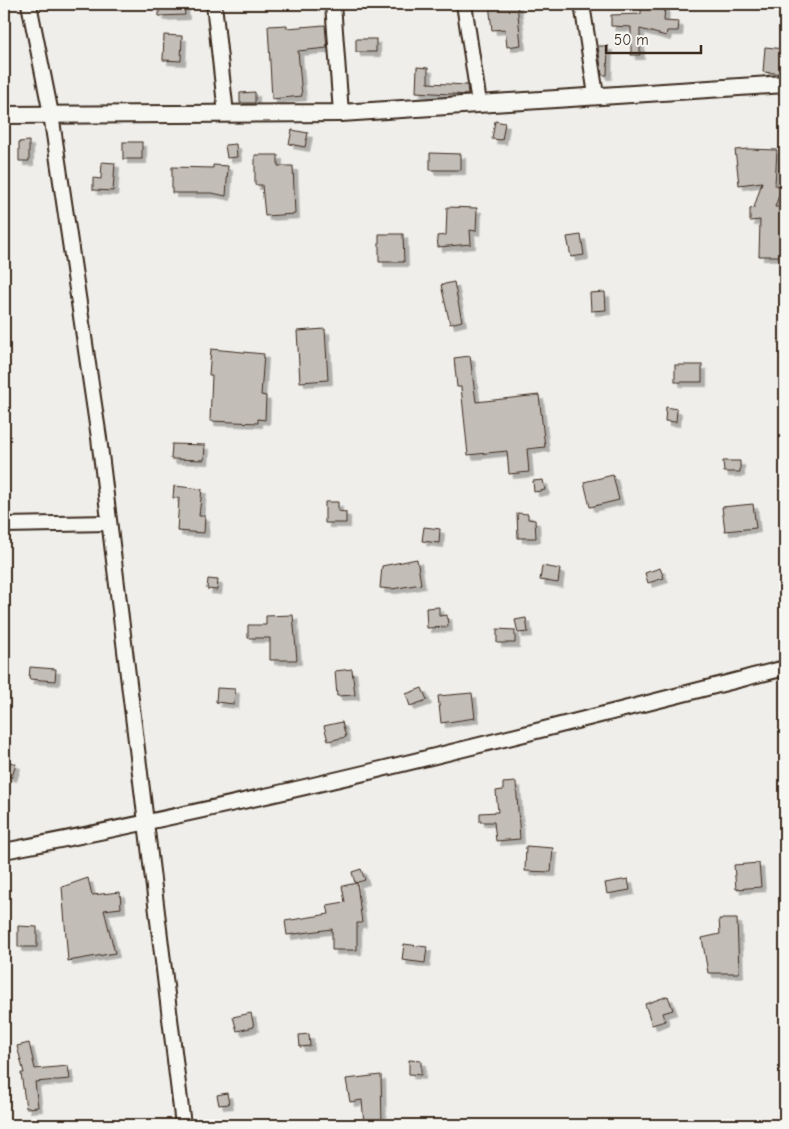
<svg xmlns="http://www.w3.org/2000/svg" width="789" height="1129" viewBox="0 0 789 1129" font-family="'Comic Neue',sans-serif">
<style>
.building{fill:#c2bdb7;stroke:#3b2a1e;filter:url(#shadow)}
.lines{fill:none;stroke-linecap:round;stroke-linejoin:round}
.minor-casing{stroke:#3b2a1e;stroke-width:18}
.tertiary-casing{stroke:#3b2a1e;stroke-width:20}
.minor{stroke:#f6f6f2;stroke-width:14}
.tertiary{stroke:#f6f6f2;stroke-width:16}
</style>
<defs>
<filter id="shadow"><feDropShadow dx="4.5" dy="4.5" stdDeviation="0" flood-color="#0004"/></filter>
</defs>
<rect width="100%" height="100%" fill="#efeeea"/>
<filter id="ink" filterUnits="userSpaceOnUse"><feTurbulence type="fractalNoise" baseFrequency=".02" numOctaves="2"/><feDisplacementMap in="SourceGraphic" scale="10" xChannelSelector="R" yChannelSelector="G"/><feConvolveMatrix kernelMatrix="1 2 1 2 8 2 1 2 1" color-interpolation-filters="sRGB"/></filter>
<g filter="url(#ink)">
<!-- building -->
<g class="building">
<polygon points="159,4 184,4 185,15 159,16"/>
<polygon points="489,4 517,4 521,45 507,47 505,29 492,30"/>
<polygon points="641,4 665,4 664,21 679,22 678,31 667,31 666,36 640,29 640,55 631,55 631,27 611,26 611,15 641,14"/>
<polygon points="287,25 287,28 325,25 327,48 298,51 302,96 272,99 268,26"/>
<polygon points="164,35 182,36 181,61 163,60"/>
<rect x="356" y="39" width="20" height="13"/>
<polygon points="598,46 608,46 607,75 602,75"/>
<polygon points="765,47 785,49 785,74 763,72"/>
<polygon points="417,67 428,68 428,83 467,85 468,95 416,92"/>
<polygon points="255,92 255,103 240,103 240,93"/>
<polygon points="495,121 505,123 502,140 492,139"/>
<polygon points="292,130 308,133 305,147 289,144"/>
<polygon points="29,141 29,161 19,161 19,142"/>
<rect x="123" y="142" width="19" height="17"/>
<polygon points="236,144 237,157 227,158 225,145"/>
<polygon points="748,149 777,150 775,185 782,187 775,207 785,207 785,256 759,256 760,220 750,221 750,209 754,208 762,182 739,185 737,166 735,150"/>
<polygon points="430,153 461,154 461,170 430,170"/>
<polygon points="255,155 278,155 278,166 293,166 295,214 265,216 262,185 255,185"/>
<polygon points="102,162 115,163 113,191 93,190 93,178 101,179"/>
<polygon points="213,165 228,166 226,196 212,193 172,193 172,167 213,168"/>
<polygon points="447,207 477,208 476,231 470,230 471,244 438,247 437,236 446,235"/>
<polygon points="379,234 403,234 404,262 379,262"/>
<polygon points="581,235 584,255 571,257 567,237"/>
<polygon points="454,282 462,321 450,324 441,285"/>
<polygon points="605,292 606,310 591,311 590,293"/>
<polygon points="325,329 328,380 300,382 297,331"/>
<polygon points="211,349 264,354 261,395 266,396 265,420 258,419 258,423 210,421 212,375 209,375"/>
<polygon points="470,356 476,402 539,395 545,447 527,449 529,472 509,474 507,451 468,455 461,387 457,387 454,358"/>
<rect x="675" y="365" width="27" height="17"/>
<polygon points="666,407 677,409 676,422 665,421"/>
<polygon points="172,444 205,445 204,460 171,459"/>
<polygon points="723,461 740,461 740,472 724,472"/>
<polygon points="613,475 619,500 590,507 584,482"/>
<polygon points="543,480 545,490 534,492 533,481"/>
<polygon points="174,486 202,489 199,516 205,516 204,533 177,531 179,498 173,498"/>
<polygon points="325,502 338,502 338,511 346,512 346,523 325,523"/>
<polygon points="753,504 756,528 725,531 722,507"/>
<polygon points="517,513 528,514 528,519 535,520 536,538 518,538"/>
<polygon points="424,527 440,529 439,543 422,541"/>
<polygon points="417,559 421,584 392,589 380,588 382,566"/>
<polygon points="542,566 560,569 558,583 540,580"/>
<polygon points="660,568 664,578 648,583 645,573"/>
<polygon points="208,579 218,580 217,590 207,589"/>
<polygon points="439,607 439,616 447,615 448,627 427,628 426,608"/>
<polygon points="293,615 297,660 270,660 270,638 248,638 248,625 266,625 266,616"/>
<polygon points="526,618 528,632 518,633 515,620"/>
<polygon points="497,629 515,630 515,643 497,643"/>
<polygon points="30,667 56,669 55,681 29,679"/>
<polygon points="352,669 355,695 337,696 335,671"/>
<polygon points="217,688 235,689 234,704 216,702"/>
<polygon points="422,688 427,700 410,706 406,694"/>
<polygon points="472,693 475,718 441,723 438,696"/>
<polygon points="342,722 346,737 328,741 324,726"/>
<polygon points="4,760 16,764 12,777 4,774"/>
<polygon points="516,782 520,839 496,841 494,822 480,822 480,813 498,812 496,791 503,790 503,783"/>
<polygon points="526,846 553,848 551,872 525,871"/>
<polygon points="759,863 761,887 736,889 734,865"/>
<polygon points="361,869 365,880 355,883 352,872"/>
<polygon points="88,878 92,895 120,892 121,908 104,910 115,953 68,961 62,887"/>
<polygon points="628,879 630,890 607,894 605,883"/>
<polygon points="357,883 362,923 357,923 357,950 332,950 332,929 287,935 285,921 329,914 327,905 345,902 342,886"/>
<polygon points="719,919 737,919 739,973 708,973 702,938 720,934"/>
<polygon points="18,926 37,927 37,947 18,947"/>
<polygon points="404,944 427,947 425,963 402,960"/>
<polygon points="668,996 673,1010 663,1013 665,1021 652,1025 645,1004"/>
<polygon points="251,1013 254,1027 237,1031 233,1017"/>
<polygon points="309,1034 310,1046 300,1047 299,1035"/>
<polygon points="29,1043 35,1069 68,1066 70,1079 35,1082 38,1107 26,1108 21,1073 24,1073 17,1046"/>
<polygon points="409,1060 421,1061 421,1075 409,1074"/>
<polygon points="381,1075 382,1125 364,1125 362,1100 350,1102 346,1079"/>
<polygon points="227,1093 229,1104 219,1105 217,1095"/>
</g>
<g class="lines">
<defs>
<g id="minor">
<polyline points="29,4 51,114 99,438 183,1125"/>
<polyline points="214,4 226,114"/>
<polyline points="333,4 341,113"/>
<polyline points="464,4 479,103"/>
<polyline points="582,4 596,95"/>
<polyline points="4,525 109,523"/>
<path d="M4 851C267 801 526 734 785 668"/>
</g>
<polyline id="tertiary" points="4,115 341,113 785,84"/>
</defs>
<!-- minor casing -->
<use href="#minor" class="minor-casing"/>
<!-- tertiary casing -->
<use href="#tertiary" class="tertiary-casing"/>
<!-- minor -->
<use href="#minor" class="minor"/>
<!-- tertiary -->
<use href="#tertiary" class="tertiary"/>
</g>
</g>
<!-- margin -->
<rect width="789" height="1129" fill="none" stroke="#f6f6f2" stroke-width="20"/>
<rect x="10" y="10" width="769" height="1109" fill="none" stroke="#3b2a1e" stroke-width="2" filter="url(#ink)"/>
<!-- scale -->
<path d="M606 45v8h95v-8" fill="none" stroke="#3b2a1e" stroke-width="2.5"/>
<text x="614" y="45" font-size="15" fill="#3b2a1e" stroke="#f6f6f2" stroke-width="4" paint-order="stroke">50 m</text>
</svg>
